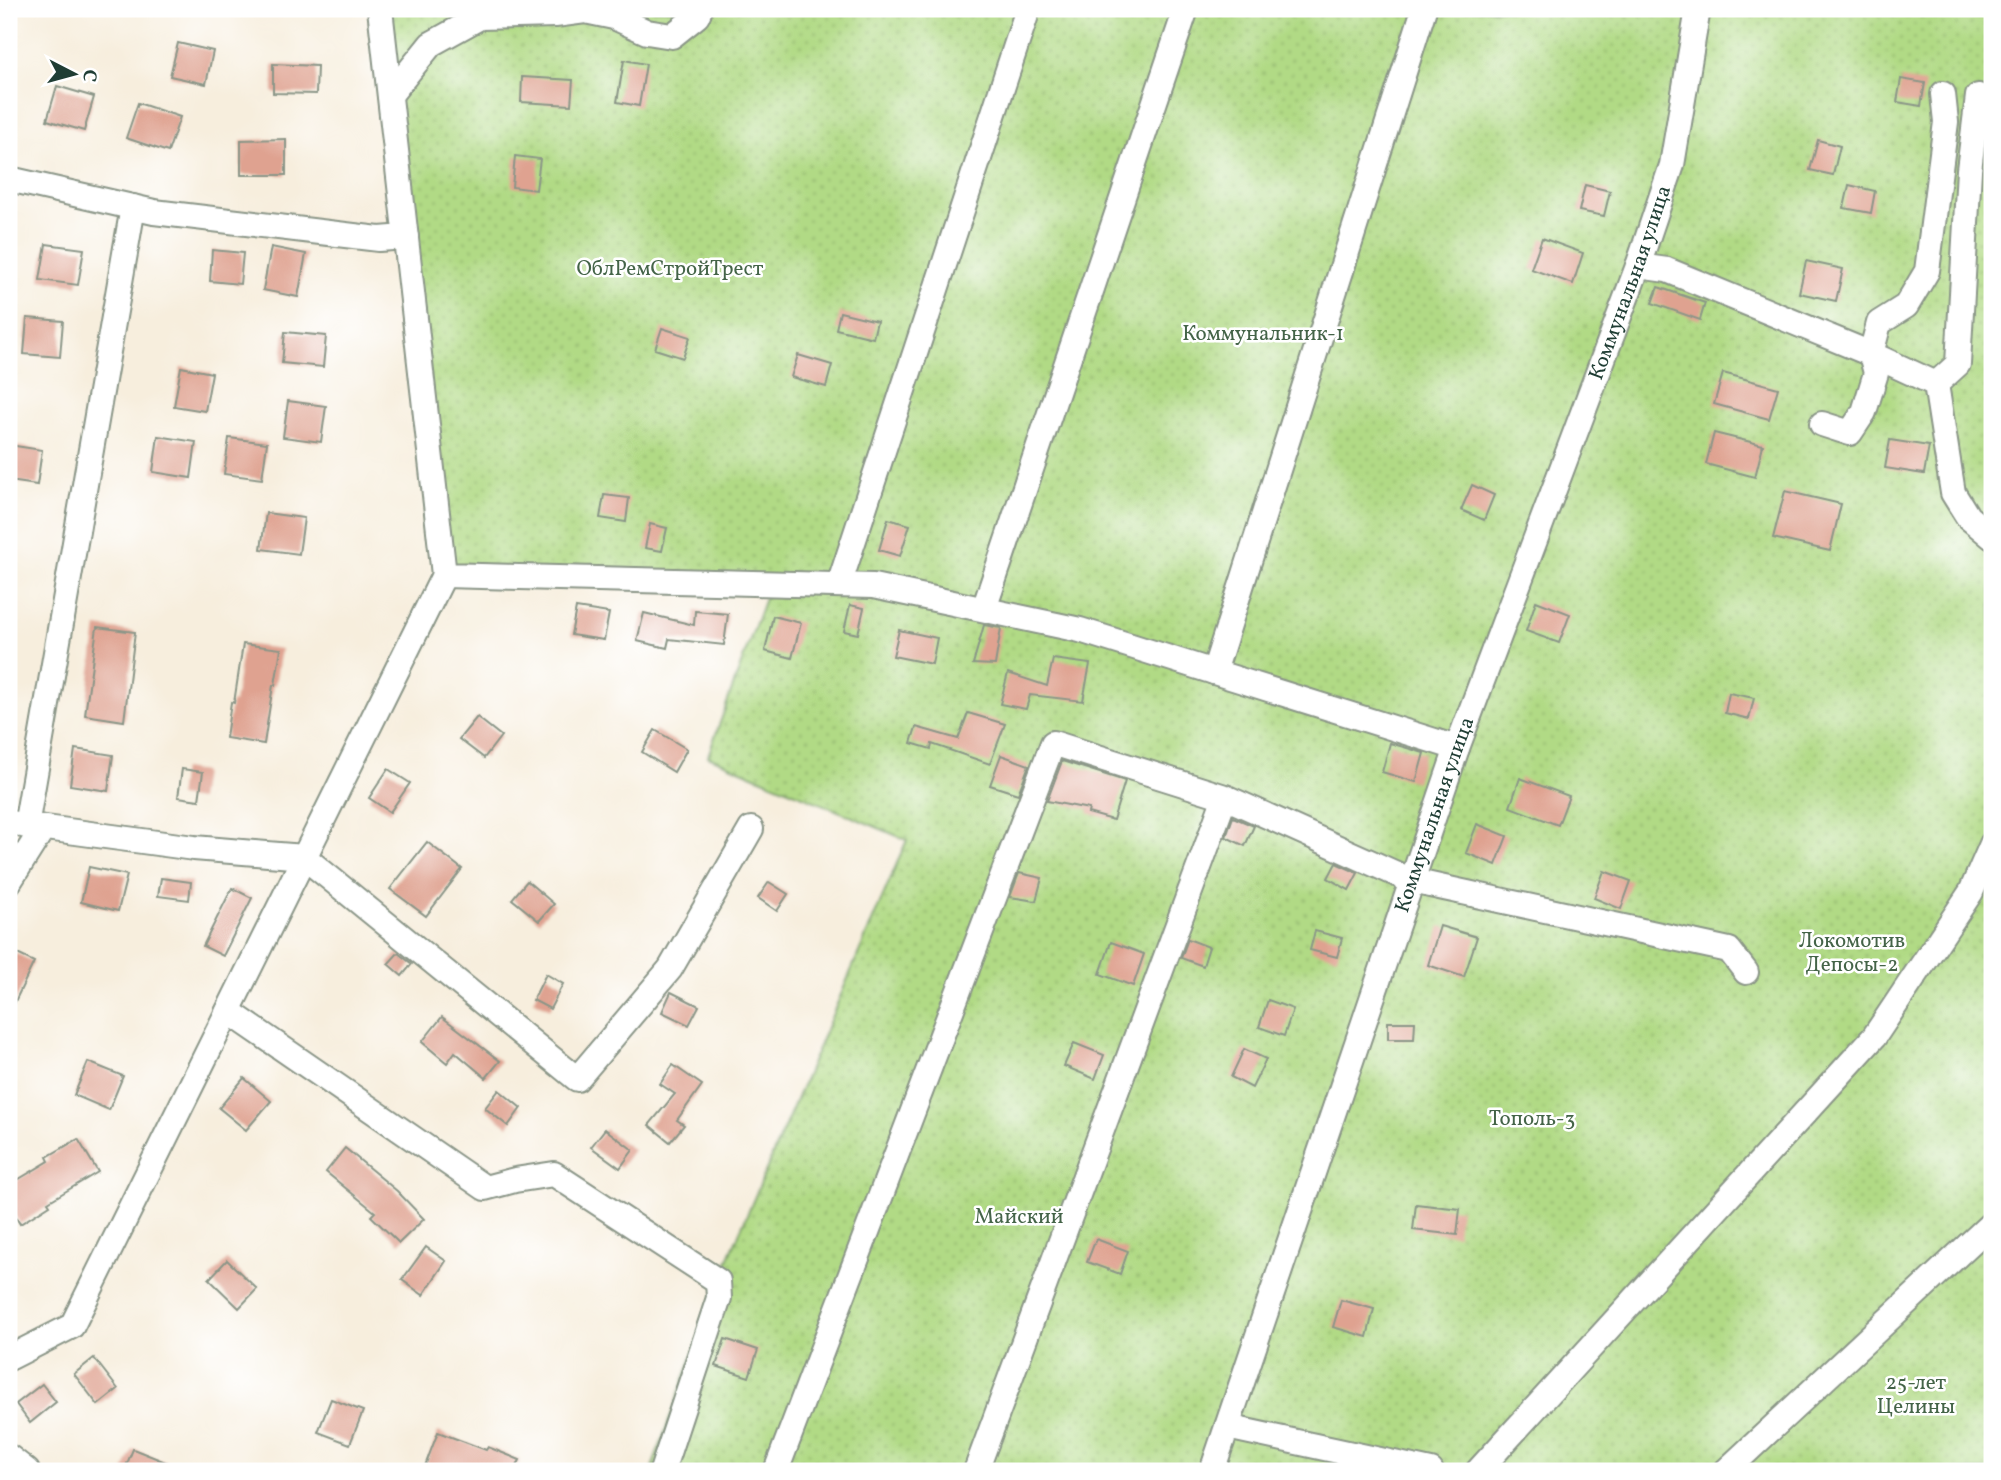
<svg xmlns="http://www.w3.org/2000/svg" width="2001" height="1480" viewBox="0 0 2001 1480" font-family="Vollkorn,serif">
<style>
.garden{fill:url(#garden-dots);stroke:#688c5c;stroke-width:2}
.building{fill:#dfa290}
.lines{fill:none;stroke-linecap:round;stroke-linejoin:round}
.minor-casing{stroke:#8b9688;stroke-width:28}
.minor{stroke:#fff;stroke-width:24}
.labels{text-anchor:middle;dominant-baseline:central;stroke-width:5;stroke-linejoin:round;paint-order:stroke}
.park-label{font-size:21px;fill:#446448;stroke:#fff}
.street-label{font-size:21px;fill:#1f3d34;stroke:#fff}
</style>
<defs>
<pattern id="garden-dots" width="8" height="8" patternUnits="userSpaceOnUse" patternTransform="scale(1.75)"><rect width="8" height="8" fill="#b1da85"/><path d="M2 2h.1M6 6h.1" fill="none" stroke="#98bc73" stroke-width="1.8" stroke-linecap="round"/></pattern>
</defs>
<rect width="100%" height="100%" fill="#fff"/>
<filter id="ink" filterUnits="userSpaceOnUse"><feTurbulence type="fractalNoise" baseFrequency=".0143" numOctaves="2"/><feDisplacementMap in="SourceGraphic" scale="14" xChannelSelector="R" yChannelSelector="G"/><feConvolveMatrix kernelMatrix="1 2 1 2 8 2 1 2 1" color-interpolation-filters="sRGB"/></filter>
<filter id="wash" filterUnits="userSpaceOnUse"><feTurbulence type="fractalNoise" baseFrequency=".00686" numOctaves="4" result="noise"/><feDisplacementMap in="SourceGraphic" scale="28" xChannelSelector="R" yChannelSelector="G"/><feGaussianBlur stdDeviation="1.57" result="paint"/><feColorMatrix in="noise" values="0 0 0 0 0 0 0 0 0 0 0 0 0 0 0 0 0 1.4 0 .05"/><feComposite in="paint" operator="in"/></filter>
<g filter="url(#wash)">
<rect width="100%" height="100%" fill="#f7eedd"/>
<!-- garden -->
<polygon class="garden" points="380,9 1992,9 1992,1471 651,1471 720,1278 907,840 708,756 773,576 444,575"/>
<g id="blocks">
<!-- building -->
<g class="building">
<polygon points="178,43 213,51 206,84 170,76"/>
<polygon points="624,60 646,64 639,106 617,102"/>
<polygon points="273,64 317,66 316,94 273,93"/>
<polygon points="522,77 573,80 571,105 521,102"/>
<polygon points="1901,79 1925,83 1921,106 1897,102"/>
<polygon points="57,86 94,97 84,131 47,120"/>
<polygon points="138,103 180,117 168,152 126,138"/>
<polygon points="286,139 286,175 241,175 241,140"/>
<polygon points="1818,140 1840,146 1833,175 1810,170"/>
<polygon points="515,156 540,159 536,190 512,187"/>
<polygon points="1585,185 1610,191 1604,216 1579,211"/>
<polygon points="1849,185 1875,191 1871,213 1844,208"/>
<polygon points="1542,238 1583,253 1573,284 1531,269"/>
<polygon points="46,244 84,249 78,285 40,280"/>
<polygon points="271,247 306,254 298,297 263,290"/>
<polygon points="212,250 243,253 240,284 210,281"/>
<polygon points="1806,261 1843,269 1836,301 1799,293"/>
<polygon points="1658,287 1705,303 1700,320 1652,303"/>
<polygon points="840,312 877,321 873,338 836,329"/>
<polygon points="27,318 63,321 60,357 24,354"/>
<polygon points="662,328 690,337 683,358 655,349"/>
<polygon points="285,332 326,336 323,367 282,363"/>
<polygon points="798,355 832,365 826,387 791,377"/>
<polygon points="181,367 212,373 205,411 174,406"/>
<polygon points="1723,373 1778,388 1769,419 1714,404"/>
<polygon points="288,401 326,406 321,442 283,437"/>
<polygon points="1714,433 1763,445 1755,477 1706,464"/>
<polygon points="158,436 196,442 191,478 153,472"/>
<polygon points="229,438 267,443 262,479 224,474"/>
<polygon points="1890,440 1929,446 1924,474 1885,468"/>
<polygon points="9,445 42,450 37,485 9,481"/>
<polygon points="1472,485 1494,495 1484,520 1461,510"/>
<polygon points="1785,491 1841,504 1830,551 1773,538"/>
<polygon points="604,495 629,498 626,522 600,518"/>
<polygon points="266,513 304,518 299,554 261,549"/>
<polygon points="888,519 910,525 900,556 879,550"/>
<polygon points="650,524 667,528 662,551 645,548"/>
<polygon points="1536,601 1570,614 1559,643 1526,631"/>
<polygon points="850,605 864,608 858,634 844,631"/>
<polygon points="576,608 609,613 604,640 571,635"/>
<polygon points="695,611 728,614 724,645 669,639 667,648 637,641 644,613 694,625"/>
<polygon points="773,616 801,623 792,658 765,651"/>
<polygon points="984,625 1001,628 995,665 973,664"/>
<polygon points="97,627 135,632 124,721 85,715"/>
<polygon points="899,630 937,638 932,664 893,656"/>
<polygon points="243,644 281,649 275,685 273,685 264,744 226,738 231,702 234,703"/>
<polygon points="1053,659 1090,664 1083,701 1030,695 1026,709 1000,704 1008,673 1047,686"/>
<polygon points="1729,693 1754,698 1749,719 1725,713"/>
<polygon points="968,713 1005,724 990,764 932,744 931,749 911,743 916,727 958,739"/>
<polygon points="477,717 501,736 484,758 459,739"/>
<polygon points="655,730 687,749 674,772 642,752"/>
<polygon points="1390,743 1424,753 1416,782 1382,772"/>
<polygon points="75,749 113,755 108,791 70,785"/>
<polygon points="1001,755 1029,765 1018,794 990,785"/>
<polygon points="1062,761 1125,781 1113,820 1088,813 1089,809 1047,801"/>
<polygon points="182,769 203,772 199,800 178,797"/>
<polygon points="388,769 410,783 390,812 369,798"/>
<polygon points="1520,778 1569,796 1558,825 1510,807"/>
<polygon points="1233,817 1254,826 1245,846 1226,837"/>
<polygon points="1477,824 1507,836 1496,865 1466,853"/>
<polygon points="427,842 462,869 426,916 390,889"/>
<polygon points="1336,863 1358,873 1349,890 1328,878"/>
<polygon points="89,867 127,875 118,911 81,902"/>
<polygon points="1604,871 1631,881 1621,909 1594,898"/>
<polygon points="1019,873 1042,878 1036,901 1010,897"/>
<polygon points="161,878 191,882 189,900 158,896"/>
<polygon points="527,881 554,904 539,921 512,899"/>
<polygon points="769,882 788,894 777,911 758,898"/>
<polygon points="232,888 252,898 223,956 203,946"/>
<polygon points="1440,926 1477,937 1464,977 1428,965"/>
<polygon points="1315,931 1342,938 1337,957 1310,950"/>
<polygon points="1188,939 1209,947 1203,966 1181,958"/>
<polygon points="1111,942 1144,954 1133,986 1100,974"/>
<polygon points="9,950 34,962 9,1014"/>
<polygon points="398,953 412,964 402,976 388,964"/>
<polygon points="546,974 563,984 550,1009 533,1000"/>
<polygon points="671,992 699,1006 689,1025 662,1012"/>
<polygon points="1268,1000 1293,1009 1284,1036 1259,1027"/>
<polygon points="442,1017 500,1061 486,1078 455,1052 447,1063 422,1042"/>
<polygon points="1388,1022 1415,1022 1414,1039 1388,1039"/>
<polygon points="1074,1043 1104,1055 1095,1079 1064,1066"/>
<polygon points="1244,1049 1266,1059 1252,1088 1231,1077"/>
<polygon points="88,1062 123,1076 109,1110 74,1095"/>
<polygon points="673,1065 702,1085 677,1120 684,1125 670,1142 649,1125 675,1094 660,1084"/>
<polygon points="244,1078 271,1101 246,1130 219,1108"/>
<polygon points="499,1090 521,1108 508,1126 485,1108"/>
<polygon points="605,1129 633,1150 620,1168 591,1147"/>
<polygon points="78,1139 98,1172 48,1202 50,1205 20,1224 9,1206 9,1185 49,1161 47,1157"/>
<polygon points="345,1148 397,1191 424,1219 399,1243 371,1216 375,1212 326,1172"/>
<polygon points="1416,1204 1460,1209 1457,1235 1413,1230"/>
<polygon points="1096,1239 1128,1251 1120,1274 1087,1262"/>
<polygon points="426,1247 446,1261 423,1295 402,1280"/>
<polygon points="227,1260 257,1289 239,1308 209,1279"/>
<polygon points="1341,1300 1374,1309 1367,1337 1333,1327"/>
<polygon points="725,1339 758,1350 749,1377 716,1366"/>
<polygon points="94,1358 118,1389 98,1405 74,1374"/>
<polygon points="42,1384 56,1402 30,1423 16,1404"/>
<polygon points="331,1399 363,1411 350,1444 318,1432"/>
<polygon points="438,1432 486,1450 488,1447 520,1460 515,1471 438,1471 425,1466"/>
<polygon points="133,1449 188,1471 124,1471"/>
</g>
</g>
</g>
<g filter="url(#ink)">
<use href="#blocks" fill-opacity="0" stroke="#8b9688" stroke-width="2"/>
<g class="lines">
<defs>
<g id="minor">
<polyline points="380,9 444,575 873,586 1080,630 1457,748"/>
<polyline points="390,95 431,44 480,17 555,15 585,11 614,17 647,32 672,36 697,16 700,9"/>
<polyline points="9,179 154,212 379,239 406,237"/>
<polyline points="1638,266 1667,270 1871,354 1936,384 1953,493 1968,517 1992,537"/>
<polyline points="1936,384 1958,364 1969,170 1978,96"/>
<polyline points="1822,424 1850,433 1864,412 1876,373 1871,354 1879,323 1906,306 1927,271 1946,122 1943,94"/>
<polyline points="839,585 1028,9"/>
<polyline points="984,609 1186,9"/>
<polyline points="1214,672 1424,9"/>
<polyline points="9,823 194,848 304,857 577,1079 670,969 751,829"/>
<polyline points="26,826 133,207"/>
<polyline points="9,882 43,828"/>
<polyline points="228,1011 485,1188 515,1180 554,1174 718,1281 719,1298 662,1471"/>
<polyline points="9,1358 72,1326 444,575"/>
<polyline points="1227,1427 1431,1471"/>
<polyline points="9,1457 27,1471"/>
<polyline points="776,1471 1053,743 1225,797"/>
<polyline points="976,1471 1225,797 1412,881 1729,950 1746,972"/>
<path id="s1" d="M1212 1471 1457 748 1638 266 1672 165 1698 9"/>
<polyline points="1478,1471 1874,1037 1971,892 1992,844"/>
<polyline points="1726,1471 1992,1223"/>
</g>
</defs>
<!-- minor casing -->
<use href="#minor" class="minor-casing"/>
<!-- minor -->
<use href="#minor" class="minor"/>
</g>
</g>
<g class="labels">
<!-- park labels -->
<g class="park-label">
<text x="670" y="269">ОблРемСтройТрест</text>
<text x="1263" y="334">Коммунальник-1</text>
<text x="1852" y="941">Локомотив<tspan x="1852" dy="24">Депосы-2</tspan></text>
<text x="1532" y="1119">Тополь-3</text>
<text x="1019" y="1217">Майский</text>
<text x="1916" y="1383">25-лет<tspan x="1916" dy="24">Целины</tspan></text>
</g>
<!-- street labels -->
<g class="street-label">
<text stroke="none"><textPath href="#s1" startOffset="1260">Коммунальная улица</textPath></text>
<text stroke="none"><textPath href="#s1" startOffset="693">Коммунальная улица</textPath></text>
</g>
</g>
<!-- margin -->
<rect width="2001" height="1480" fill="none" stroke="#fff" stroke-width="35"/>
<!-- north arrow -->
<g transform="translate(74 74) rotate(96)" stroke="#ffffff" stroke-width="5" paint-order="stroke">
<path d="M0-5L12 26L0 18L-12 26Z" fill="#1f3d34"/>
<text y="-10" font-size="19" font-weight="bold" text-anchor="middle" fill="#1f3d34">С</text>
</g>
</svg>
